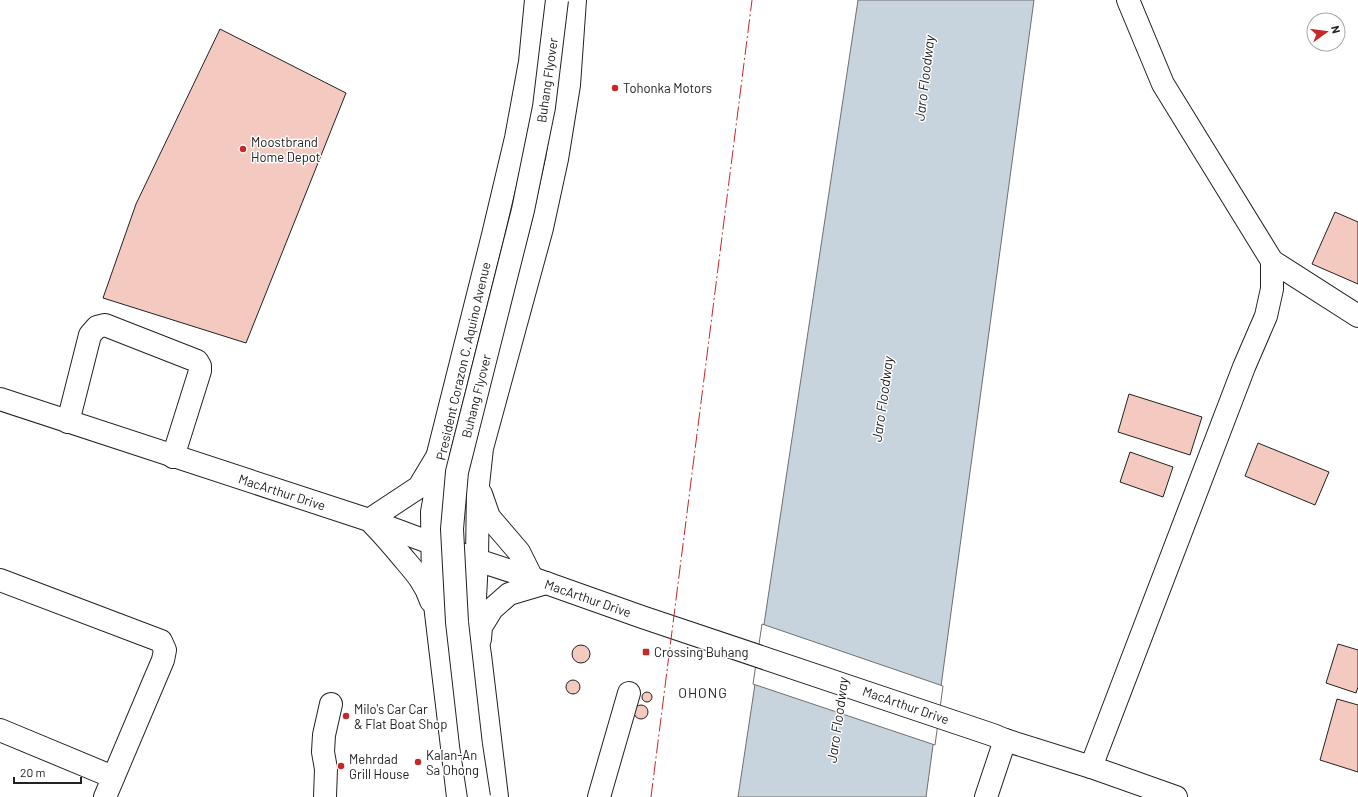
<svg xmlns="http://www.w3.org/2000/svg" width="1358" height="797" viewBox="0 0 1358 797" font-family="Barlow,sans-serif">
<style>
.water{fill:#c7d3dd;stroke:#6f6f6f}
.pier{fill:#fff;stroke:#6f6f6f}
.building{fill:#f3c9c0;stroke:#222}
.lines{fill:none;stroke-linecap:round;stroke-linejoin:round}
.minor-casing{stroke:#222;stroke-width:24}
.major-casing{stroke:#222;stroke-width:24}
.minor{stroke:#fff;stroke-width:22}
.major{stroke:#fff;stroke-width:22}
.major-bridge-casing{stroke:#222;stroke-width:24;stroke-linecap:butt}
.major-bridge{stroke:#fff;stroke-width:22}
.power{stroke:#c62828;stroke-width:1;stroke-dasharray:14 3 2 3;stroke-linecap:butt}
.poi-dot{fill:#c62828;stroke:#fff;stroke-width:1.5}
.labels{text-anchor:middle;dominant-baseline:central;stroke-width:3;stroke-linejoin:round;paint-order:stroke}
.street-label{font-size:13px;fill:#222;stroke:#fff}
.poi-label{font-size:13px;fill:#222;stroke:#fff;text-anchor:start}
.water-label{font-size:14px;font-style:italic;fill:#222;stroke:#fff}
.neighbourhood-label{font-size:14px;letter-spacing:1px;fill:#222;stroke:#fff}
</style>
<rect width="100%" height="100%" fill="#fff"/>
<!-- water -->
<polygon class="water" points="858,0 1034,0 926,797 738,797"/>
<!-- pier -->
<polygon class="pier" points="762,624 943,686 935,745 753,684"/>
<!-- building -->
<g class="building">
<polygon points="220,29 346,93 246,343 103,298 136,204"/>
<polygon points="1335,212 1358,222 1358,284 1312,264"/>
<polygon points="1129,394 1202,417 1190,455 1118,432"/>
<polygon points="1258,443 1329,472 1315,505 1245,476"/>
<polygon points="1130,452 1173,467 1163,497 1120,482"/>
<polygon points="1338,644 1358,650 1358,687 1356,693 1326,683"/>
<circle cx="581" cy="654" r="9"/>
<circle cx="573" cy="687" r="7"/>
<circle cx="647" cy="697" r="5"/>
<polygon points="1337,699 1358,705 1358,772 1320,760"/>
<circle cx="641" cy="712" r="7"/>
</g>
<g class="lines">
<defs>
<g id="minor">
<polyline points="1272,261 1358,316"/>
<polyline points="68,422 90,335 97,327 105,325 197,361 200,366 200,371 173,457"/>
<polyline points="0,580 161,641 165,650 163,660 105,797"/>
<polyline points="0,730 113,777"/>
<polyline points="1091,767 1244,367 1266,316 1272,289 1272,261 1163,84 1128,0"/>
<polyline points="325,797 326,769 323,752 324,735 331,704"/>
<polyline points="599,797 629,693"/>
<polyline points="986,797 1005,740"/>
</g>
<g id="major">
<polyline points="0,399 369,520 477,560 532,578 642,617 993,735 1005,740 1091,767 1176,797"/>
<polyline points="481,494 489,517 519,552 532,578"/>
<polyline points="369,520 419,487 437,457"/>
<path d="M373 524C384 535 394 547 404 559 416 573 425 583 431 601"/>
<polyline points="480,639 481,627 492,609 509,594 546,583"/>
<polyline points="458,797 433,588 432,512 438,478 438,454 493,235 516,138 530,62 536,0"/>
<polyline points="497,797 480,655 474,617 477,560 478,485 482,448 542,228 557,159 569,85 575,0"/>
</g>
</defs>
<!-- minor casing -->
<use href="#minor" class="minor-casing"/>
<!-- major casing -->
<use href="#major" class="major-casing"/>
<!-- minor -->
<use href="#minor" class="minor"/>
<!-- major -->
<use href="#major" class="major"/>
<defs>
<polyline id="major-bridge" points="479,797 471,745 457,622 452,529 457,472 523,210 544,107 557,0"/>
</defs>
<!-- major-bridge casing -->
<use href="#major-bridge" class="major-bridge-casing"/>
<!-- major-bridge -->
<use href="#major-bridge" class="major-bridge"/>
<!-- power -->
<polyline class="power" points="651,797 752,0"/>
</g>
<!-- markers -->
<g class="poi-dot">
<circle cx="615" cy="88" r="4"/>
<circle cx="243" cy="149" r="4"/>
<rect x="642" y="648" width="8" height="8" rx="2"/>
<circle cx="346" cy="716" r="4"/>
<circle cx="418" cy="762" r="4"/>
<circle cx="341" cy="766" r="4"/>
</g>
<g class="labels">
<!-- street labels -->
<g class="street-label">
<text transform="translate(547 80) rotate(-82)">Buhang Flyover</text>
<text transform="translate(463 361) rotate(-77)">President Corazon C. Aquino Avenue</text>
<text transform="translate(476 396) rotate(-76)">Buhang Flyover</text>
<text transform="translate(282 492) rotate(18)">MacArthur Drive</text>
<text transform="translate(588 598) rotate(19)">MacArthur Drive</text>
<text transform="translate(906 705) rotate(19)">MacArthur Drive</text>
</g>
<!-- poi labels -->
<g class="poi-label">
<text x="623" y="88">Tohonka Motors</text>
<text x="251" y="142">Moostbrand<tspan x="251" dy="15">Home Depot</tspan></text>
<text x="654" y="652">Crossing Buhang</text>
<text x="354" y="709">Milo's Car Car<tspan x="354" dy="15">&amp; Flat Boat Shop</tspan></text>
<text x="426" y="755">Kalan-An<tspan x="426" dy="15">Sa Ohong</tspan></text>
<text x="349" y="759">Mehrdad<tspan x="349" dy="15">Grill House</tspan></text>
</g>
<!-- water labels -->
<g class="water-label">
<text transform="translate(924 78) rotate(-83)">Jaro Floodway</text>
<text transform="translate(882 399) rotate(-82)">Jaro Floodway</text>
<text transform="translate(837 720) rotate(-82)">Jaro Floodway</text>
</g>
<!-- neighbourhood labels -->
<g class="neighbourhood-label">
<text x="703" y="692">OHONG</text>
</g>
</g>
<!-- north arrow -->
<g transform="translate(1326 32) rotate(76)"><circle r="19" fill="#ffffff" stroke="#a7a7a7"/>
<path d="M0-3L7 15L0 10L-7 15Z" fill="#c62828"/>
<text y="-6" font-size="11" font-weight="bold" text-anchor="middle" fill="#222222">N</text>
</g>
<!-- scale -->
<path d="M14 777v6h67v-6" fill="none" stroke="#222222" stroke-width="2"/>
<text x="20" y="777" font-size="12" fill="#222222" stroke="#ffffff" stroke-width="3" paint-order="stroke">20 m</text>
</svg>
